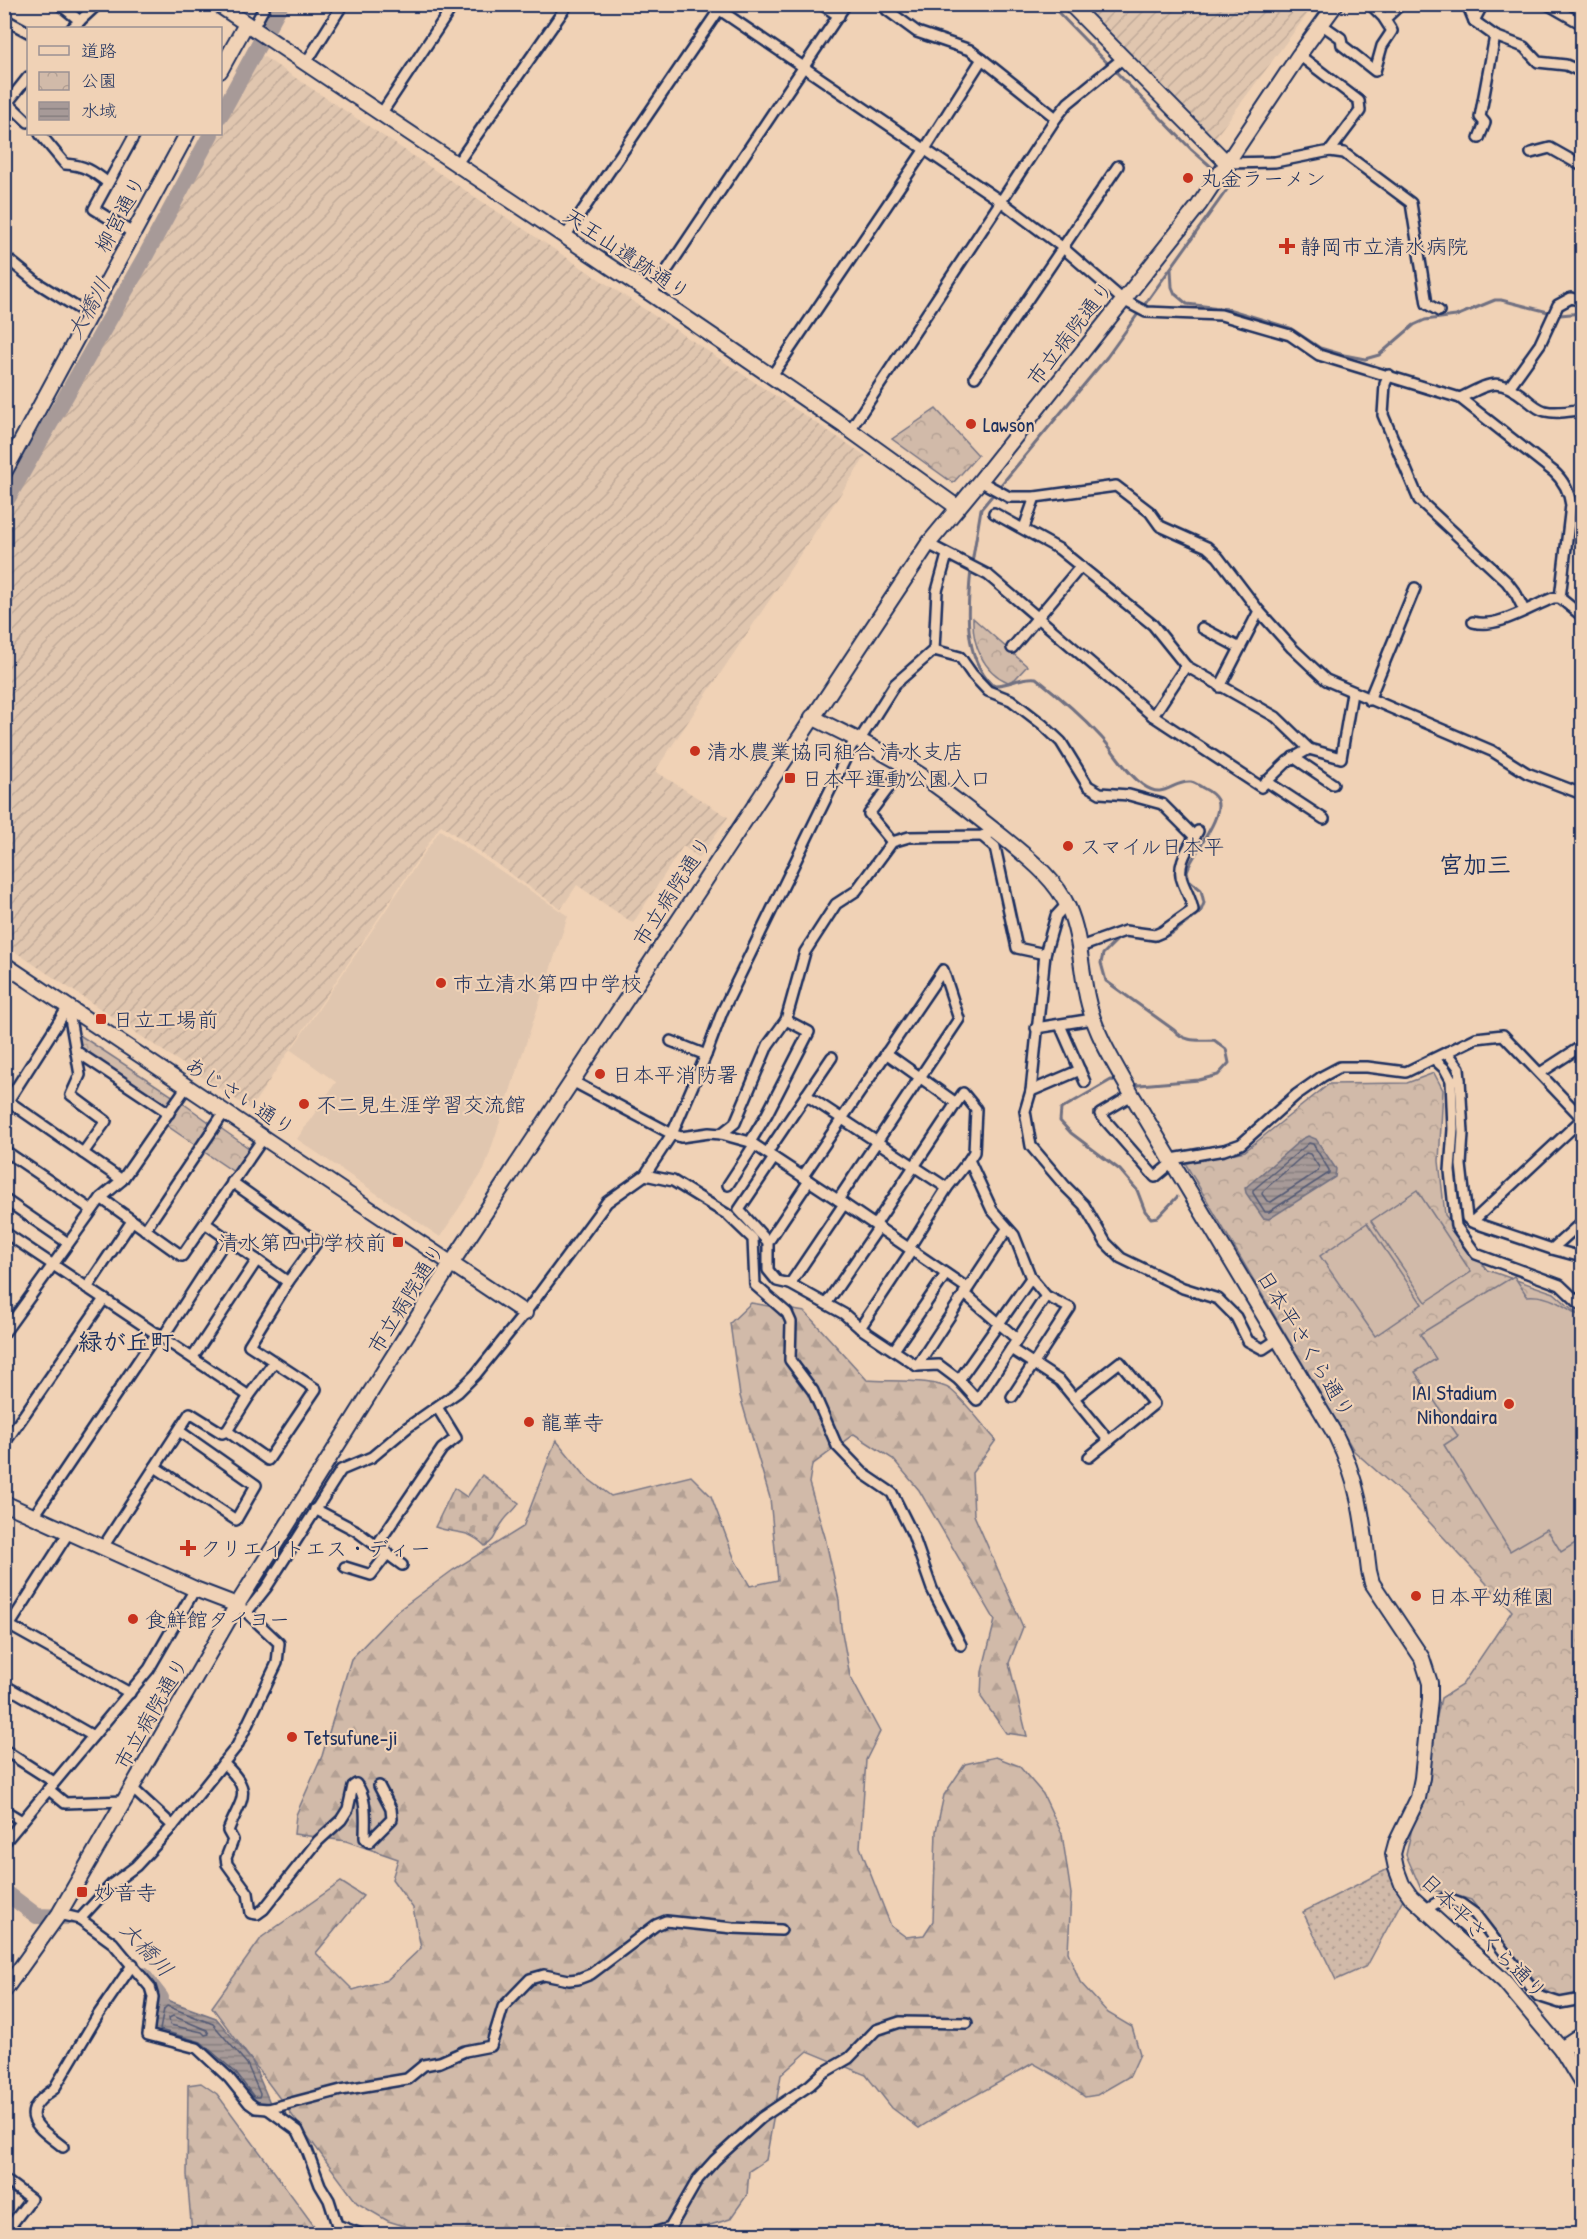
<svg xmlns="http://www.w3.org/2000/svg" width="1587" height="2239" viewBox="0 0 1587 2239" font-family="'Patrick Hand','Klee One',sans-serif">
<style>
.built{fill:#e0c6af}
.industrial{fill:url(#industrial-furrows)}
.grass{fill:url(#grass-dots);stroke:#767484;stroke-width:1.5}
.forest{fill:url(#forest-firs);stroke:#767484;stroke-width:1.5}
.cemetery{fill:url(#cemetery-stones);stroke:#767484;stroke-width:1.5}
.park{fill:url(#park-crowns);stroke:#767484;stroke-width:1.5}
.garden{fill:#d1baa9;stroke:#767484;stroke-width:1.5}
.water{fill:url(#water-rules);stroke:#6f6f81;stroke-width:1.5}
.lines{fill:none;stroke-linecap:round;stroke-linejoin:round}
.shore{stroke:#535a75;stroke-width:1.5}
.stream{stroke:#6f6f81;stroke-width:3}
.river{stroke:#a79a98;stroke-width:16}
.street-casing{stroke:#1b2f5e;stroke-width:14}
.secondary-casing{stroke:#1b2f5e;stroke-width:18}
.street{stroke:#f0d2b6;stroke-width:9}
.secondary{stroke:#f0d2b6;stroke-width:14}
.poi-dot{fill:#c8321e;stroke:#f0d2b6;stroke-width:2}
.labels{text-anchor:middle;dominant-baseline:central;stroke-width:4.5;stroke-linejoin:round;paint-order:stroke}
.poi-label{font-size:21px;fill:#1b2f5e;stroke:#f0d2b6;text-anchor:start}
.street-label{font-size:21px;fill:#1b2f5e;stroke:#f0d2b6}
.water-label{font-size:22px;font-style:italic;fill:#37446a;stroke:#f0d2b6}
.quarter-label{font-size:24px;font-weight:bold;fill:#1b2f5e;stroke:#f0d2b6}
</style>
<defs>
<pattern id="industrial-furrows" width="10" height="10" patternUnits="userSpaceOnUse" patternTransform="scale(1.5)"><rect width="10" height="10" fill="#e0c6af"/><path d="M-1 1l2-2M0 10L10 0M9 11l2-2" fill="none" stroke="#c0aa99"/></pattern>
<pattern id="grass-dots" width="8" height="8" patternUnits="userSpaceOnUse" patternTransform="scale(1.5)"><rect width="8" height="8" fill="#d1baa9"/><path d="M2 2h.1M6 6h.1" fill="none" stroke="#b3a094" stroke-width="1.8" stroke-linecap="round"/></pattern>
<pattern id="forest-firs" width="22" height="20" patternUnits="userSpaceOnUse" patternTransform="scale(1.5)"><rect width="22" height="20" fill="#d1baa9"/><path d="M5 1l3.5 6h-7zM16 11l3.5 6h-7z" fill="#b3a094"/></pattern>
<pattern id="cemetery-stones" width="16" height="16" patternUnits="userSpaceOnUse" patternTransform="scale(1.5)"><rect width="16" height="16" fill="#d1baa9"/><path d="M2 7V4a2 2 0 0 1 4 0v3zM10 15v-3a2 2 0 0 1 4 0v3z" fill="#b3a094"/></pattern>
<pattern id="park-crowns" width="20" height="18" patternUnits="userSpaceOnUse" patternTransform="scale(1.5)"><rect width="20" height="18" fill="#d1baa9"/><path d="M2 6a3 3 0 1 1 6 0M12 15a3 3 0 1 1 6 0" fill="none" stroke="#b3a094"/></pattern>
<pattern id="water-rules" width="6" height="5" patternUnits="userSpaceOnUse" patternTransform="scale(1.5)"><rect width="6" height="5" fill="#a79a98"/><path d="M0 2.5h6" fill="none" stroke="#877e7f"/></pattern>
</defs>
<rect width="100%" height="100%" fill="#f0d2b6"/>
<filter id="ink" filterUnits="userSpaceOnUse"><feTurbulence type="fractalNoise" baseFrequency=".0167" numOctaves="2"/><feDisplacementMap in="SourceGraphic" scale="12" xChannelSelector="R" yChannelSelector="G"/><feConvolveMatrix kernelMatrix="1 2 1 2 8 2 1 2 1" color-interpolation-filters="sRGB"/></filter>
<g filter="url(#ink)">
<!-- built -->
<polygon class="built" points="440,830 568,916 484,1170 440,1237 297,1139 336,1082 291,1050"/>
<!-- industrial -->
<g class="industrial">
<polygon points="1079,5 1314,5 1211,143"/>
<polygon points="258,53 866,456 655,771 728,817 699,858 683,846 633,923 577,885 561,909 441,825 250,1109 5,945 4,514 213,134 220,134 221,120"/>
</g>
<!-- grass -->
<polygon class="grass" points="1388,1869 1404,1897 1367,1966 1336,1980 1303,1912"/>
<!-- forest -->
<g class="forest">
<path d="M751 1303 805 1312 867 1380C889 1382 936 1378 951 1390 968 1404 981 1424 996 1440L972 1473 974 1515 1023 1627 1009 1663 1027 1736 1006 1733 981 1697 982 1672 995 1620 919 1490 893 1459 854 1434 812 1465 809 1483 825 1537 839 1600 841 1627 850 1676 880 1732 866 1760 860 1847 891 1926 906 1937 924 1935 933 1921 936 1831 944 1795 965 1764 996 1757 1019 1766 1043 1794 1062 1834 1071 1894 1068 1952 1080 1982 1108 2013 1132 2027 1140 2054 1130 2076 1097 2095 1085 2097 1056 2076 1033 2063C995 2086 956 2104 919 2128L892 2108 866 2075 808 2051 781 2075 766 2160 749 2171 747 2195 730 2219 680 2234H430L388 2221 357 2203 212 2007 262 1937 341 1882 363 1896 316 1953 353 1990 387 1980 421 1948 413 1908 392 1879 398 1859 346 1841 294 1834 296 1815 322 1756 351 1659 396 1612 453 1570 523 1527 556 1440 587 1478 611 1496 691 1476 711 1496 735 1560 750 1586 778 1580 770 1498 740 1396 730 1323Z"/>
<polygon points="201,2083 217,2094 320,2234 192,2234 187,2175 188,2085"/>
</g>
<!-- cemetery -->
<path class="cemetery" d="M482 1475 519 1503C515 1511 508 1514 503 1522 496 1531 495 1542 485 1546 465 1527 456 1535 435 1527L454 1488 467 1497Z"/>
<!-- park -->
<g class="park">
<polygon points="936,409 978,455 953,483 892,439"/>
<path d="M973 618 1027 666 1015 679 1008 682C983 672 972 644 973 618Z"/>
<polygon points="78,1034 174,1097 167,1107 78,1048"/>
<polygon points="1434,1073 1443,1090 1439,1161 1445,1215 1487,1270 1554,1293 1582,1318 1582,1997 1569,2003 1541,1988 1471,1900 1445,1892 1421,1889 1406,1855 1441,1698 1462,1685 1512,1611 1406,1497 1354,1451 1185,1163 1245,1151 1329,1084 1407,1083"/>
<polygon points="184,1104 213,1125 198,1147 166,1125 179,1105"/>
<polygon points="219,1127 250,1149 234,1172 203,1151"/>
</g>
<!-- garden -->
<g class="garden">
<polygon points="1417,1190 1471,1272 1426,1302 1371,1221"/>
<polygon points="1367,1223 1422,1304 1375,1336 1320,1256"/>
<path d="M1514 1276 1527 1296C1548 1294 1565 1306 1582 1318V1539L1561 1552 1547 1529 1510 1551 1444 1445 1458 1436 1415 1372 1436 1359 1420 1334Z"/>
</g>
<!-- water -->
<g class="water">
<polygon points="1308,1136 1316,1139 1336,1169 1335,1177 1269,1219 1263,1218 1246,1193 1245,1188 1302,1139"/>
<polygon points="161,1998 216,2018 252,2061 270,2103 257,2106 197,2046 151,2034"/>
</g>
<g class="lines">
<!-- shore -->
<g class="shore">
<polygon points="1309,1143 1313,1144 1329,1170 1329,1173 1269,1212 1265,1212 1253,1193 1253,1190"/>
<polygon points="1306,1153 1310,1154 1319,1167 1318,1171 1271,1202 1267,1201 1262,1194 1263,1191"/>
<polygon points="167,2006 213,2024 247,2064 260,2094 259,2097 254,2097 235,2072 201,2042 160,2030 164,2009"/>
<polygon points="173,2016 207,2030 209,2034 205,2035 202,2032 170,2025 169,2018"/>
</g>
<!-- stream -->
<g class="stream">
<polyline points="1050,4 1191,149 1216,171"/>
<polyline points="1171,269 1172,287 1175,294 1187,304 1228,309 1290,328 1320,348 1344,355 1365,359 1379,355 1414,325 1425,320 1456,316 1495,300 1501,300 1560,315 1582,313"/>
<polyline points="972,563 981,509 1107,357 1231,184 1223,177"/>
<path d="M971 570C967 608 963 656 992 685 1010 686 1020 676 1036 678 1059 696 1081 715 1101 737 1116 753 1125 772 1143 785 1165 801 1172 780 1191 782 1195 783 1200 786 1203 788 1209 791 1214 794 1217 800 1224 818 1193 852 1187 871L1189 880 1201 890 1204 903 1200 913 1171 934 1155 941 1143 938"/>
<polyline points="1120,1081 1111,1080 1061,1109 1060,1121 1071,1133 1120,1170 1137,1190 1145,1211 1151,1218 1158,1217 1177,1197"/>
<path d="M1129 1083 1139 1085 1199 1080 1218 1075 1229 1063 1226 1049 1214 1040C1199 1040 1185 1043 1174 1030L1106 981 1101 963 1103 954 1120 937 1131 936"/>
</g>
<!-- river -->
<g class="river">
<polyline points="220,116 281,4"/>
<polyline points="4,505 147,253 211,134"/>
<polyline points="4,1891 37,1916 71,1917"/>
<polyline points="143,1975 161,1998"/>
</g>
<defs>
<g id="street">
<polyline points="59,4 80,21"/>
<path d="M711 4 1002 202 1062 247 1123 300 1146 312 1221 315 1290 335 1319 355 1460 398 1554 472C1564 481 1569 491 1571 505L1560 598 1582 616"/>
<polyline points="821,4 839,16"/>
<polyline points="1412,4 1413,4"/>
<polyline points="1467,4 1474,21 1495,36 1524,47 1538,62 1566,65 1582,72"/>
<polyline points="1547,4 1582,24"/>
<polyline points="4,19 28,32"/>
<polyline points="1385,19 1401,4"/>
<polyline points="1474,21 1483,4"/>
<polyline points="1321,24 1341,38 1342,45 1375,71 1382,46 1392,31 1383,17 1370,4"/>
<polyline points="72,28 98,4"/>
<polyline points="253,28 266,4"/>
<polyline points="1299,55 1359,101 1360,111 1330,151"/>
<polyline points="982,59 1056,118"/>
<polyline points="306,63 343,4"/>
<polyline points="4,99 28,122"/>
<polyline points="4,110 9,101 28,77"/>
<polyline points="381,114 454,4"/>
<path d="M40 134 65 164C84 165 93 171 108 183"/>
<polyline points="1479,138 1485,123 1480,117 1495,36"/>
<polyline points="1531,153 1550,148 1582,166"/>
<polyline points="1227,163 1275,162 1330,151 1344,153 1411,203 1427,304 1439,311"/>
<polyline points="456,165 568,4"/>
<polyline points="133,233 94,209 135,134"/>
<polyline points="564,238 723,4"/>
<polyline points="4,256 36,282 89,315"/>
<polyline points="651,294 846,4"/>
<polyline points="1389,375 1385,384 1383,415 1419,500 1507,582 1516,594 1524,610"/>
<polyline points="771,377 925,149 982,59 970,50 917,32 887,10 883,4"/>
<polyline points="975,377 1118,166"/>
<polyline points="1510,386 1540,344 1558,305 1571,298 1582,301"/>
<path d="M1460 398C1489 384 1497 376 1525 398 1531 403 1537 409 1545 411 1557 414 1570 411 1582 409"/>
<polyline points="850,430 1056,118 1068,103 1122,59"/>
<polyline points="980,481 1009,497 1035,497 1116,486 1150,512 1160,526 1207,547 1218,557 1259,611 1292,648 1326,680 1492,751 1527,773 1582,794"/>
<polyline points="994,513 1059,549 1153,625 1186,666 1276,717 1309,749"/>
<polyline points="1024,528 1035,497"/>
<polyline points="928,544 988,575 1153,716 1261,787 1288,761 1309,749 1341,758 1352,693"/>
<path d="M1473 622C1497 629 1530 607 1553 598H1560"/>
<polyline points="1202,628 1240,648"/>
<polyline points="1012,648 1081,566"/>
<polyline points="934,650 960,657 972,674 988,691 1011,700 1042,724 1061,742 1088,786 1100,793 1129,795 1162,804 1195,837"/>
<polyline points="1220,687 1259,611"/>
<polyline points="1369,700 1415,588"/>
<polyline points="1153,716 1186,666"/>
<polyline points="859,741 895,684 934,650 937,591 947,555"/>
<polyline points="1293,757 1333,784"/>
<polyline points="1266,781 1324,819"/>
<polyline points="982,836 995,847 1017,948 1045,954"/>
<polyline points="892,842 869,814 905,766"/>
<polyline points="1067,904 1056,916 1045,954 1031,1091 1025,1111 1031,1146 1065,1186 1084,1205 1106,1243 1121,1258 1183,1288 1218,1299 1236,1317 1248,1341 1263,1349 1278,1339"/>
<path d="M1080 947 1125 931 1155 935 1162 932 1193 910C1191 899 1187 893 1183 883 1175 865 1189 847 1198 831"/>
<polyline points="68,1007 80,1075 71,1095 106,1121 83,1153"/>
<polyline points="1060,1025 1085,1082"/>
<polyline points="1036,1028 1093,1019"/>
<polyline points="671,1041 706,1055"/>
<polyline points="76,1051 169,1113"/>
<polyline points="1447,1052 1459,1068 1460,1080"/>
<polyline points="886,1053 956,1103"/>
<polyline points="1434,1059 1445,1069 1451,1080 1453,1129 1450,1171 1456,1226 1476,1254 1560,1285 1582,1306"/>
<polyline points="1540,1073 1577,1049 1582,1048"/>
<polyline points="1451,1080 1460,1080 1463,1133 1461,1165 1467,1218 1472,1222 1552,1249 1582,1257"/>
<polyline points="572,1081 672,1134 681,1137 709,1133 721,1134 750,1142 838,1200 967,1288"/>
<polyline points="1031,1091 1080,1070"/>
<polyline points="806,1095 947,1188"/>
<polyline points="1132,1095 1100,1114 1155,1177 1173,1162"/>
<polyline points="8,1101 122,1180"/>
<polyline points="6,1104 68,1007"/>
<polyline points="721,1134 735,1123 768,1045 786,1020 805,952 836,904 856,891 892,842 909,837 982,836 995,831"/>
<polyline points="750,1142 767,1114 809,1032 786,1020"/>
<polyline points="4,1150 92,1210"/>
<polyline points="767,1153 832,1057"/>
<polyline points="774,1158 739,1210 768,1242 768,1270 777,1281 790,1284 844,1314 860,1328 917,1366 939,1365 959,1380 977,1400 1046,1296"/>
<polyline points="1172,1159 1224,1150 1241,1144 1296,1095 1323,1076 1340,1067 1367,1067 1406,1072 1476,1038 1503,1035 1582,1118"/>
<polyline points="645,1175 673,1181 728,1215 753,1239 755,1285 787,1313 791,1322 790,1360 813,1391 837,1446 864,1474 892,1493 913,1535 932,1589 961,1645"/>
<polyline points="803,1176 943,970 959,1019 838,1200"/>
<polyline points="728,1185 754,1145"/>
<polyline points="101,1198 182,1256 264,1137"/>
<polyline points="4,1199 68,1243"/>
<polyline points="1472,1222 1582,1119"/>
<polyline points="205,1223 288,1282"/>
<polyline points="875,1225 963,1093 976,1109 974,1152 969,1160 992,1210 1014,1235 1031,1278 1046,1296 1070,1308 1012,1397"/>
<polyline points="145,1230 225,1111"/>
<polyline points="4,1232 249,1396"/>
<polyline points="768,1242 809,1181"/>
<polyline points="909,1248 947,1188 969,1160"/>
<polyline points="1552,1249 1582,1222"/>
<polyline points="790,1284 844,1204"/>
<polyline points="87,1288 132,1221"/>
<polyline points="964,1293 1017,1339"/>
<polyline points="826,1304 879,1227"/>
<polyline points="860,1328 912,1250"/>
<polyline points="4,1333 101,1198 122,1180 187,1086"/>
<polyline points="163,1337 227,1238"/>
<polyline points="1011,1349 1060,1381 1109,1441"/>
<polyline points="894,1350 946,1274"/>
<polyline points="193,1357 257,1260"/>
<polyline points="917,1366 1007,1229"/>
<polyline points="959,1380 1031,1278"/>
<polyline points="1074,1398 1120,1362 1154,1404 1089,1457"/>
<polyline points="227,1431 249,1396 274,1362"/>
<polyline points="4,1444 104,1299"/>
<polyline points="155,1467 236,1520 256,1485 179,1431"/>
<polyline points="315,1509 355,1530 402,1565"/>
<polyline points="34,1516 157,1333"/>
<polyline points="377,1545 442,1449 456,1438 437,1407"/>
<polyline points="103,1547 190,1413 222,1433 227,1431 268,1460 316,1389 249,1345 288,1282 317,1242 232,1182"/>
<polyline points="345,1567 371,1575 388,1553"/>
<polyline points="247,1612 266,1588 341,1470 372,1457 408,1427 458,1392 476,1374 525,1313 607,1202 645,1175 672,1134 706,1055 722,1012 855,739"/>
<polyline points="10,1626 130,1693"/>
<polyline points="4,1634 69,1532"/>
<polyline points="4,1685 93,1736"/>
<polyline points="4,1750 54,1782"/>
<path d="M223 1763C255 1792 241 1798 228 1831L233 1840 226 1858 227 1864 248 1893 251 1913 257 1914 264 1909 318 1841 341 1820 348 1809 353 1786 356 1784C368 1797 365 1822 365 1838L369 1842 392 1819 391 1809 379 1786"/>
<polyline points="132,1788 173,1826"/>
<polyline points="48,1789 65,1803 125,1801"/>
<polyline points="4,1810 22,1821"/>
<polyline points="4,1843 149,1669 195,1589"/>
<polyline points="1424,1910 1445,1898 1461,1904 1475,1914 1538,1996 1560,2003 1582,1999"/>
<polyline points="59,1914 80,1919 113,1943 150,1987 153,1997 148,2035 197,2048 229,2078 249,2103 256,2108 268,2109 341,2090 407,2079 424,2065 440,2062 465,2051 491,2046 503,2007 530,1979 544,1975 569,1980 578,1979 591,1974 656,1925 666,1921 733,1928 781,1930"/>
<polyline points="80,1919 112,1884 136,1866 173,1826 237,1746 277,1663 279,1643 243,1609"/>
<polyline points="268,2109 298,2131 307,2150 320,2185 329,2200 337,2225 361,2234"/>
<path d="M63 2147C38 2127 15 2115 54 2089L98 2015 133 1964"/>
<polyline points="4,2179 31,2199 5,2233"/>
<polyline points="649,2234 670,2228 698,2179 715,2160 761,2118 810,2085 823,2073 849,2058 876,2030 900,2022 967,2023"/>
</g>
<g id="secondary">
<polyline points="217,4 651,294 850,430 957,507"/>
<polyline points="1070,4 1227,163"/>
<polyline points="220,71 246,24"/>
<polyline points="4,473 187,134"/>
<path d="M812 717C851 737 892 755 928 780 954 798 979 818 1004 838 1028 858 1055 878 1068 907 1082 939 1080 972 1089 1005 1097 1037 1116 1066 1132 1095L1336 1436C1359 1482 1363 1520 1369 1571L1372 1583 1422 1658 1430 1683V1699L1422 1778 1418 1798 1396 1843 1393 1854 1396 1868 1402 1884 1411 1897 1504 1981 1561 2049 1582 2035"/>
<polyline points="4,964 525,1313"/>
<polyline points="4,1503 195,1589 237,1605"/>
<polyline points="4,1991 59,1914 237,1605 451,1264 928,544 980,481 1199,205 1299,55 1336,4"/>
<polyline points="1561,2049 1582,2084"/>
</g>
</defs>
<!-- street casing -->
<use href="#street" class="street-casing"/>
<!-- secondary casing -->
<use href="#secondary" class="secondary-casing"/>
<!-- street -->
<use href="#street" class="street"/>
<!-- secondary -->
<use href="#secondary" class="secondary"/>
</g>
</g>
<!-- markers -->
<g class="poi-dot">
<circle cx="1188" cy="178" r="6"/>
<path d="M1284 237h6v6h6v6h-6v6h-6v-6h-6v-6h6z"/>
<circle cx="971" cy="424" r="6"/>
<circle cx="695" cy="751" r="6"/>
<rect x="784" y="772" width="12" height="12" rx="3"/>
<circle cx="1068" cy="846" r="6"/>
<circle cx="441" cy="983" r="6"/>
<rect x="95" y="1013" width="12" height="12" rx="3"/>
<circle cx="600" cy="1074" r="6"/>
<circle cx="304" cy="1104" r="6"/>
<rect x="392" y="1236" width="12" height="12" rx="3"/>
<circle cx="1509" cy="1404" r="6"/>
<circle cx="529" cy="1422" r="6"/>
<path d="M185 1539h6v6h6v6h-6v6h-6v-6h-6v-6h6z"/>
<circle cx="1416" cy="1596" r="6"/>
<circle cx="133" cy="1619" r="6"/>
<circle cx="292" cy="1737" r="6"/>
<rect x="76" y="1886" width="12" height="12" rx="3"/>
</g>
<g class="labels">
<!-- poi labels -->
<g class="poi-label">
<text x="1200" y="178">丸金ラーメン</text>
<text x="1300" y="246">静岡市立清水病院</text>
<text x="983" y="424">Lawson</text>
<text x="707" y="751">清水農業協同組合 清水支店</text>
<text x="802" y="778">日本平運動公園入口</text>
<text x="1080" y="846">スマイル日本平</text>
<text x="453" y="983">市立清水第四中学校</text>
<text x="113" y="1019">日立工場前</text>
<text x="612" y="1074">日本平消防署</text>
<text x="316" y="1104">不二見生涯学習交流館</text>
<text x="386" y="1242" text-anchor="end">清水第四中学校前</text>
<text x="1497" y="1392" text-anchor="end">IAI Stadium<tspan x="1497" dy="24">Nihondaira</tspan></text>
<text x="541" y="1422">龍華寺</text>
<text x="200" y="1548">クリエイトエス・ディー</text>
<text x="1428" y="1596">日本平幼稚園</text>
<text x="145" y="1619">食鮮館タイヨー</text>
<text x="304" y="1737">Tetsufune-ji</text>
<text x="94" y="1892">妙音寺</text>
</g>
<!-- street labels -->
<g class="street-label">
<text transform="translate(120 214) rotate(-62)">柳宮通り</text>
<text transform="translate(627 254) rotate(34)">天王山遺跡通り</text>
<text transform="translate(1070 333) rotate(-52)">市立病院通り</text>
<text transform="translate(672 891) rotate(-57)">市立病院通り</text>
<text transform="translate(240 1096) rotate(33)">あじさい通り</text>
<text transform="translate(406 1298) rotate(-58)">市立病院通り</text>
<text transform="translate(1306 1344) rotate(59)">日本平さくら通り</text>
<text transform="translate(151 1713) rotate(-60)">市立病院通り</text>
<text transform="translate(1484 1936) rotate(45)">日本平さくら通り</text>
</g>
<!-- water labels -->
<g class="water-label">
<text transform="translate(88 308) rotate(-61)">大橋川</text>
<text transform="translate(147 1949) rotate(47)">大橋川</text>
</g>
<!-- quarter labels -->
<g class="quarter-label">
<text x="1475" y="864">宮加三</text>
<text x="126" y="1341">緑が丘町</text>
</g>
</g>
<!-- margin -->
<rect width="1587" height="2239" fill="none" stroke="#f0d2b6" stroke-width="24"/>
<rect x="12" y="12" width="1563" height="2215" fill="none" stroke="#1b2f5e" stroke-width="2" filter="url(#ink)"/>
<!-- legend -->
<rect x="27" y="27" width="195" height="108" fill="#f0d2b6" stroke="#9b9193" stroke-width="1.5"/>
<rect x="39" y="46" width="30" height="9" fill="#f0d2b6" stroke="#9b9193" stroke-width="1.5"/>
<text x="81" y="57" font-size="18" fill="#1b2f5e">道路</text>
<rect x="39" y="72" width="30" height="18" fill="url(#park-crowns)" stroke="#9b9193" stroke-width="1.5"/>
<text x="81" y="87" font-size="18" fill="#1b2f5e">公園</text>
<rect x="39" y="102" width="30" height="18" fill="url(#water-rules)" stroke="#9b9193" stroke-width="1.5"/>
<text x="81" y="117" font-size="18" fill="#1b2f5e">水域</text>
</svg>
